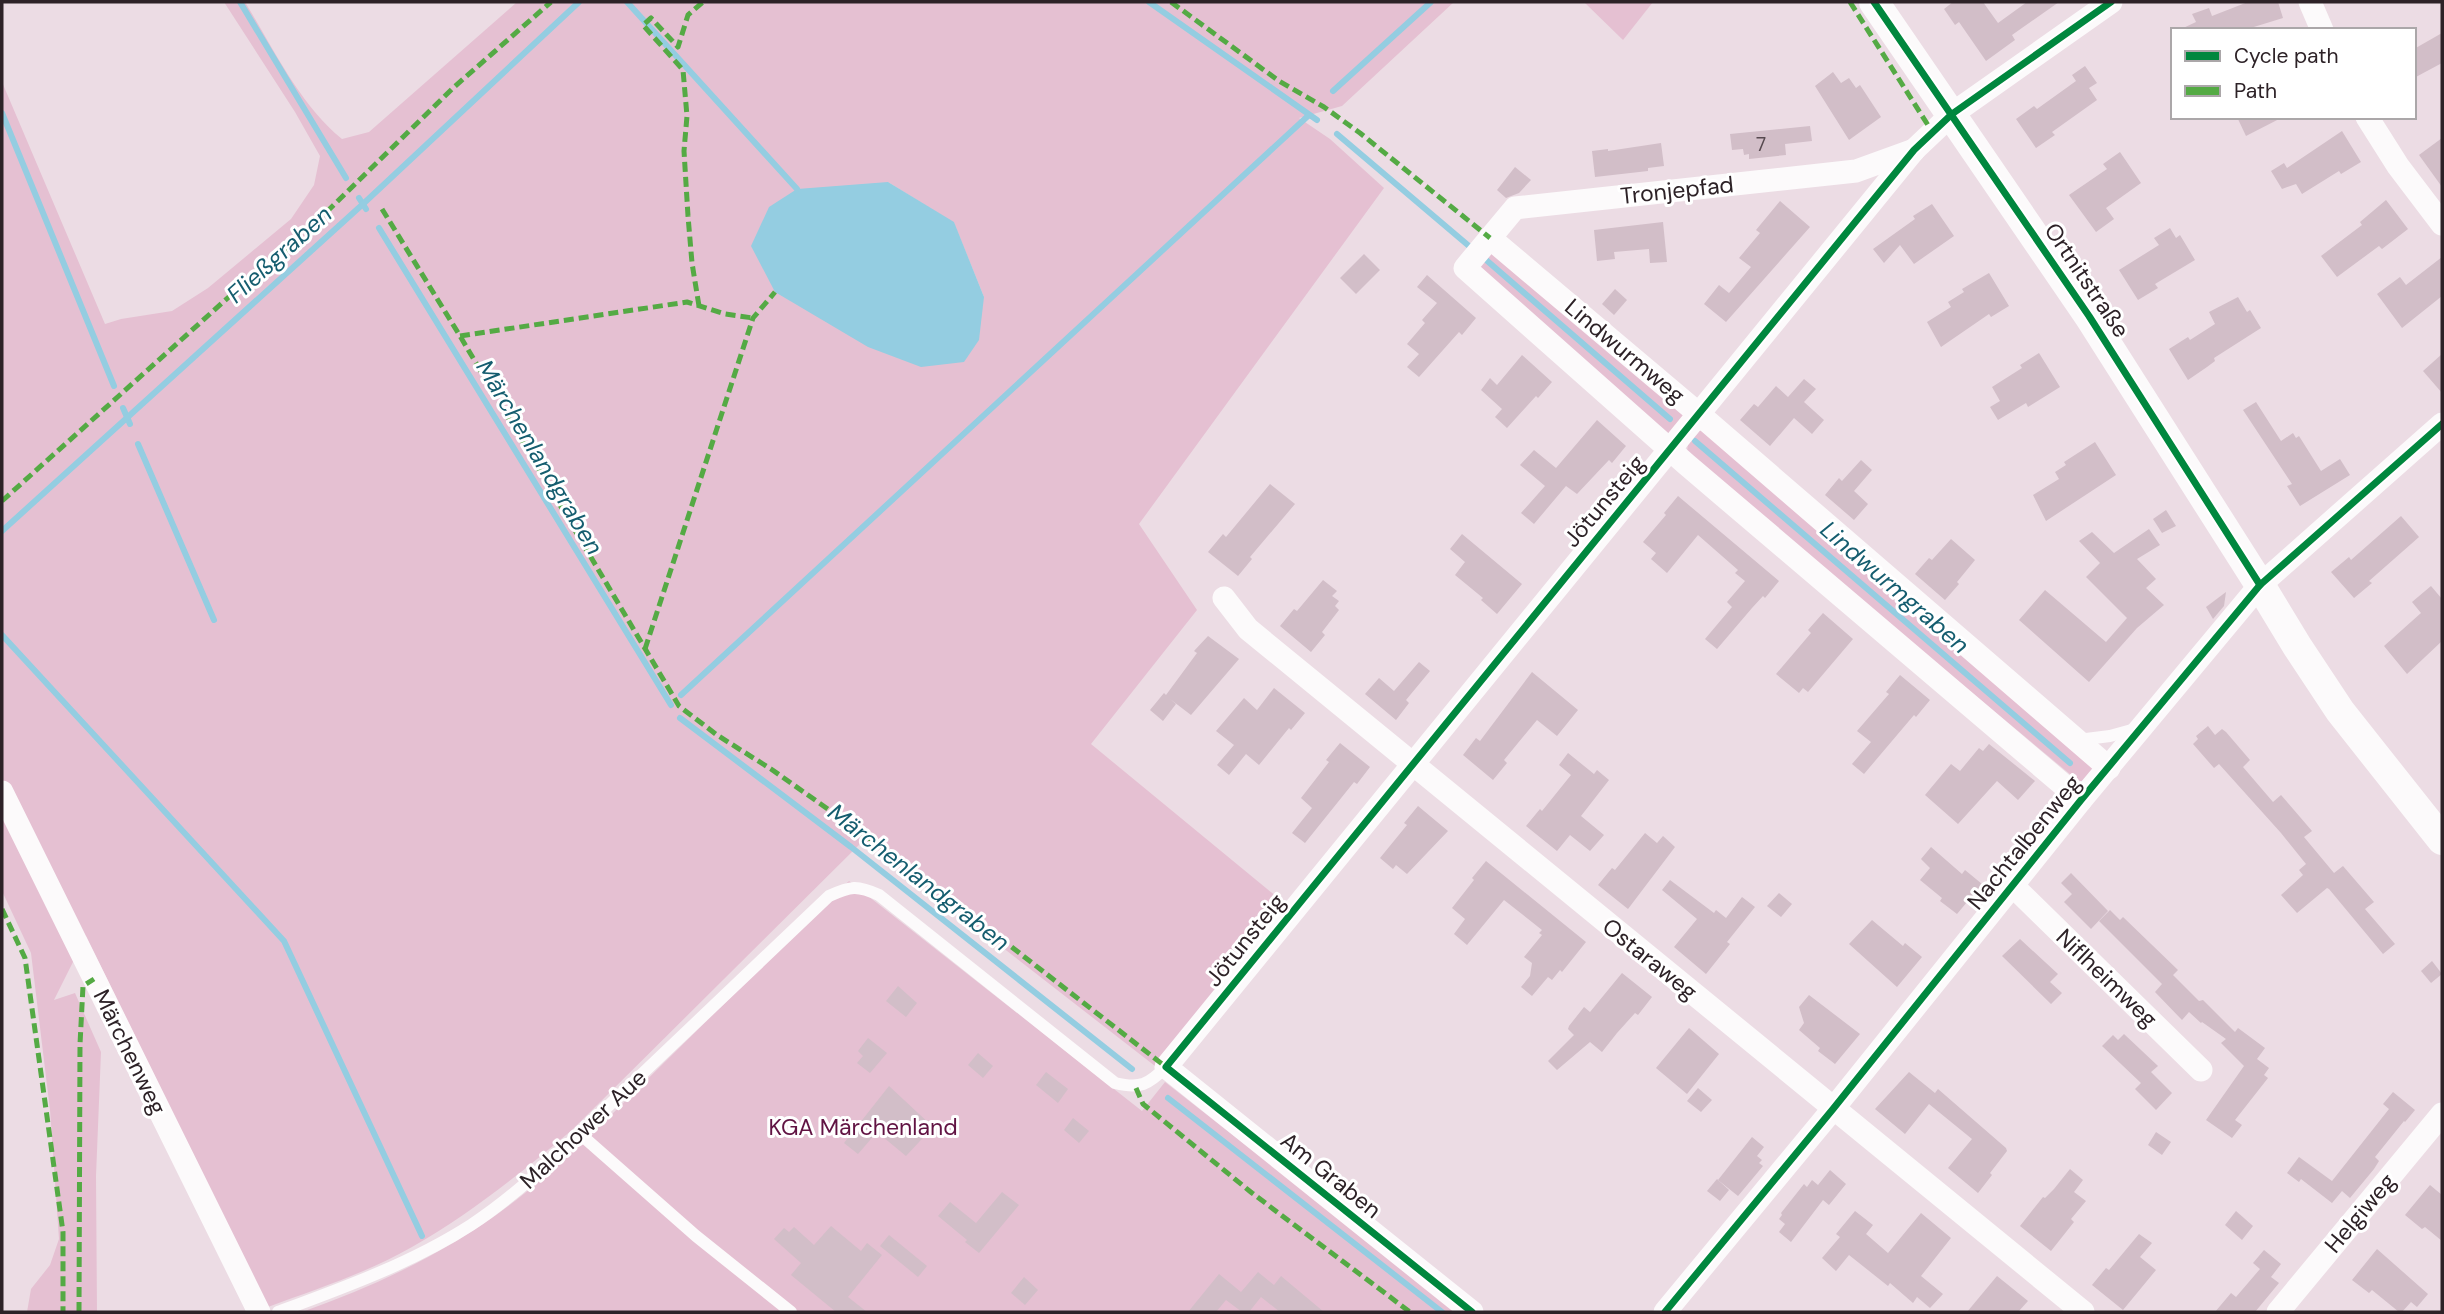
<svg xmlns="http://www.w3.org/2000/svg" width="2444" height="1314" viewBox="0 0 2444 1314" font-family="'DM Sans',sans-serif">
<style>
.green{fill:#e5c0d2;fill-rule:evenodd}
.water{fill:#94cde1}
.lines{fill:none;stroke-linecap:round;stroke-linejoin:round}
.stream{stroke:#94cde1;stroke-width:6}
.building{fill:#d2bec8}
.service{stroke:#fcfafb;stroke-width:12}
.minor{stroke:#fcfafb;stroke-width:23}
.tertiary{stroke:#fcfafb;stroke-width:30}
.quiet{stroke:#54aa44;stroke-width:5;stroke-dasharray:10 5;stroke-linecap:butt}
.cycleway-casing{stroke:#fff;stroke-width:11}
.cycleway{stroke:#00873e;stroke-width:7}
.labels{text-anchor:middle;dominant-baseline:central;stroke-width:6;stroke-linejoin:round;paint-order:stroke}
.number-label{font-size:19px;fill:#56494f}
.street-label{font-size:23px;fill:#2d2227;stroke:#fff}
.park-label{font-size:23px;fill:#611343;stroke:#fff}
.water-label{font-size:24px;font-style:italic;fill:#155d6f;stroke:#fff}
</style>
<rect width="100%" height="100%" fill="#ecdce4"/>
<!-- green -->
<g class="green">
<path d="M224 2H245C274 49 299 104 342 139L369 132 517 2H1454L1342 106 1299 118 1330 139 1384 188 1139 524 1197 610 1091 744 1289 907 1155 1066 864 840 572 1130C521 1173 470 1214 412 1247 367 1273 316 1289 268 1307L86 936 54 1000 75 993 101 1052 96 1176 97 1312H27L31 1289 50 1265 59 1239 50 1110 31 953 2 891V82L105 324 121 319 172 311 208 288 291 219 314 185 320 156 295 112ZM888 182 954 223 984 297Z"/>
<polygon points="1584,2 1653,2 1623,40"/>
<polygon points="1491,247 1688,415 1669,436 1478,271"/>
<polygon points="1708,430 2095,770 2084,782 2077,780 1694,462 1687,452 1688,443 1699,431"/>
<path d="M849 881 1142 1111 1165 1082 1459 1312H302C381 1284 459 1247 525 1193 578 1150 626 1100 675 1052 733 995 791 939 849 881Z"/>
</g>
<!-- water -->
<polygon class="water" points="888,182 954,222 984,297 979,340 964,362 921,367 868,347 775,292 751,246 769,207 797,189"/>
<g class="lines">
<!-- stream -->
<g class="stream">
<polyline points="240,2 346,178"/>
<polyline points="627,2 797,189"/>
<polyline points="1149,2 1317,120"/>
<polyline points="1333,91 1431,2"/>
<polyline points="2,113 114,386"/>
<polyline points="1337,134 1469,246"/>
<polyline points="359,198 366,209"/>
<polyline points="379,228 671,705"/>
<polyline points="1485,259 1670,419"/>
<polyline points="123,408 130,424"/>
<polyline points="1695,441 2070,763"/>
<polyline points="138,444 214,620"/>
<polyline points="2,531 363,204 579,2"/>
<polyline points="2,635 284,941 422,1236"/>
<polyline points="681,695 1309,115"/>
<polyline points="680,718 851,847 1132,1069"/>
<polyline points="1168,1098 1442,1312"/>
</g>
</g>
<!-- building -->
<g class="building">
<polygon points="1953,2 1983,2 1998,23 2027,2 2059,2 2012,35 2015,40 1986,61 1959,22 1955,25 1944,9"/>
<polygon points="2248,2 2278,2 2283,18 2244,30 2179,30 2196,22 2192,14 2209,8 2212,16"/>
<polygon points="2442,33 2442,63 2414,78 2414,49"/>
<polygon points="2085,66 2097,83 2089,88 2097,100 2052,132 2055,135 2036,148 2016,119 2034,106 2037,109 2076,81 2072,75"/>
<polygon points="1833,72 1841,83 1849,78 1856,88 1860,85 1881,117 1849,140 1815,86"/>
<polygon points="2237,117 2283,117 2246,136"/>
<polygon points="1810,126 1812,141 1785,144 1786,155 1749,159 1749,154 1744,155 1743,149 1732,150 1730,134"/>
<polygon points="2342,131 2361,162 2341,174 2339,171 2302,194 2296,184 2282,189 2271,171 2284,163 2287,168"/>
<polygon points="2442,138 2442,187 2419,155"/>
<polygon points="1661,143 1664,166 1648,168 1648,171 1595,177 1592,151 1608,149 1608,151"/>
<polygon points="2120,152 2141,183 2106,208 2114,219 2096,232 2069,195 2107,169 2103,164"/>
<polygon points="1515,167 1531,180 1519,193 1506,198 1497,190"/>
<polygon points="2386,200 2408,229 2382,249 2379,246 2337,277 2321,256 2362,225 2360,222"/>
<polygon points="1780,201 1810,227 1726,322 1704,304 1719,285 1729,293 1751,267 1739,258 1760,233 1756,230"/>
<polygon points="1932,204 1954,236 1914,264 1900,245 1884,263 1873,249 1915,219 1913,216"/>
<polygon points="1663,222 1667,262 1650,263 1649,249 1614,252 1615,259 1597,261 1594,230"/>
<polygon points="2170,228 2176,238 2180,235 2195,260 2155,284 2158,288 2138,300 2119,270 2159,245 2154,238"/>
<polygon points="1364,254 1380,270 1356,294 1340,278"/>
<polygon points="2442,257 2442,296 2402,328 2377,294 2400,277 2406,285"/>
<polygon points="1989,273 2009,306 1991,317 1989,314 1941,347 1927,322 1951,307 1948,302 1964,292 1962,289"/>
<polygon points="1427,275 1476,318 1462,335 1459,332 1419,377 1407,367 1419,354 1407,344 1425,323 1422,320 1437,303 1417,287"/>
<polygon points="1615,289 1627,300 1614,315 1602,304"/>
<polygon points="2238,297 2247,312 2250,310 2261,328 2214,358 2215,361 2207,367 2188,380 2169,349 2188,337 2190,340 2215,324 2209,312"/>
<polygon points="2039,353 2060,387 2028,407 2026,403 1998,420 1990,407 2000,401 1992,387 2022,368 2020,365"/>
<polygon points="2442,354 2442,393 2423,371"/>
<polygon points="1522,355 1552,382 1538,398 1536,396 1507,428 1495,417 1502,409 1481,390 1490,378 1497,385"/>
<polygon points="1804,379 1816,389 1804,402 1824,420 1812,434 1794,418 1770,446 1740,420 1754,404 1758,407 1776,386 1788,397"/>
<polygon points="2256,402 2281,441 2293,433 2296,438 2299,436 2321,471 2340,459 2350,475 2300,506 2287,486 2292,484 2243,410"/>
<polygon points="1597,420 1626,446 1612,463 1609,460 1577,494 1566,486 1534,524 1521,513 1545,486 1520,465 1534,450 1556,468"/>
<polygon points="2095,442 2116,475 2046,521 2033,495 2059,479 2055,472 2066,465 2064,462"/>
<polygon points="1861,460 1872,470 1854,491 1868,504 1854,520 1825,495 1839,478 1842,481"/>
<polygon points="1270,484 1295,504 1250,557 1252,559 1238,576 1208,552 1223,534 1226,537"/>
<polygon points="1678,496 1779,581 1765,598 1763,596 1752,608 1717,649 1705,639 1732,607 1727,602 1745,581 1735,573 1738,570 1698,535 1667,573 1651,559 1656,553 1643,542 1666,515 1664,513"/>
<polygon points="2166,510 2176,526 2162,533 2153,519"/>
<polygon points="2401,516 2419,537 2369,581 2372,583 2354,598 2331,572 2349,557 2351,560"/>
<polygon points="2149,529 2160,545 2137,559 2156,579 2146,588 2164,605 2137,628 2089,682 2019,620 2045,590 2106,642 2127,618 2086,577 2100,563 2079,541 2092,532 2114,553"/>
<polygon points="1462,534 1522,584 1497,614 1481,600 1483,598 1455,575 1465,562 1450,549"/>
<polygon points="1951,539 1975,560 1957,582 1959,584 1945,600 1915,574 1929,558 1932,560"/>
<polygon points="1323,580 1337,591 1332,596 1339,601 1335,606 1339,610 1322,632 1325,635 1311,652 1280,626 1294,609 1297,611"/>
<polygon points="2431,586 2442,599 2442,641 2407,674 2384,646 2421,613 2412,602"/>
<polygon points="2226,592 2224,606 2213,619 2206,607"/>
<polygon points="1823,613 1853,639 1808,692 1803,688 1799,693 1776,674 1811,633 1808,630"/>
<polygon points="1208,636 1239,659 1191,715 1170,699 1176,704 1163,721 1150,710 1164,693 1166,695 1197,653 1194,651"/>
<polygon points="1419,662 1430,671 1406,700 1409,703 1396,720 1365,694 1379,678 1394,691"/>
<polygon points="1532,672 1578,710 1557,736 1537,720 1504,760 1507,763 1493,780 1463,755 1476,738 1480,741"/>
<polygon points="1900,675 1930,700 1916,717 1914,715 1864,774 1852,764 1871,742 1857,731 1889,694 1886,692"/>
<polygon points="1274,688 1305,713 1291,730 1289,728 1259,765 1246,754 1229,775 1217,765 1234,745 1216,731 1244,698 1257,710"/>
<polygon points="2208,726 2215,735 2222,729 2226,732 2250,760 2243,767 2273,802 2281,795 2300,817 2312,831 2304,837 2334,873 2343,866 2374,902 2365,909 2395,944 2383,954 2329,889 2327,888 2297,913 2281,895 2303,875 2299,870 2306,864 2281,833 2219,764 2214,768 2193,744 2198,739 2196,736"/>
<polygon points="1340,743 1370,767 1357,784 1354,782 1305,843 1292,833 1312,808 1301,798 1329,762 1326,760"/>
<polygon points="1989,744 2035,781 2018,800 1997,781 1958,824 1925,795 1951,764 1960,771 1979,748 1983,751"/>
<polygon points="1568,753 1594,774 1597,770 1609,780 1581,816 1604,835 1590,851 1570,835 1557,851 1526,826 1540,809 1542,811 1571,775 1559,765"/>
<polygon points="1418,806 1448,831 1407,874 1396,865 1393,869 1380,858 1407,825 1404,823"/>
<polygon points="1645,833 1657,843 1663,836 1675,847 1628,909 1598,885 1612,868 1615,870"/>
<polygon points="1931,847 1962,874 1965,870 1982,884 1957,914 1940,901 1942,898 1920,880 1930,868 1921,859"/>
<polygon points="1486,861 1586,942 1562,972 1560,970 1552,980 1548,977 1532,996 1521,987 1530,976 1532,963 1524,957 1542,935 1539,933 1542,930 1504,900 1467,945 1454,934 1465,919 1452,908 1474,880 1472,878"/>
<polygon points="2071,873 2108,911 2091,929 2064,902 2072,894 2061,883"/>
<polygon points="1670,880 1714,913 1716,910 1726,918 1742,897 1755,907 1727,942 1730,944 1706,974 1674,947 1697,919 1662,890"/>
<polygon points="1779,893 1792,904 1781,917 1767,906"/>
<polygon points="2110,910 2120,920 2123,917 2178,970 2173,975 2199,1001 2203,1000 2235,1032 2238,1028 2265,1048 2257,1059 2269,1068 2264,1075 2268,1078 2235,1120 2242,1125 2232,1138 2206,1120 2244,1066 2221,1043 2226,1039 2202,1022 2201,1023 2189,1012 2182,1020 2155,992 2162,984 2099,921"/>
<polygon points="1872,920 1903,946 1905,943 1922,957 1897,987 1849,944"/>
<polygon points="2020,939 2058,974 2050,982 2062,993 2051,1004 2002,956"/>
<polygon points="2432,961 2442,974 2431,983 2421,971"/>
<polygon points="1622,973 1652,997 1638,1015 1635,1013 1617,1033 1602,1052 1590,1042 1557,1070 1548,1061 1574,1035 1568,1029 1569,1026 1584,1007 1590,1012"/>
<polygon points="898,986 917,1003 906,1017 886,1001"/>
<polygon points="1809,995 1860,1034 1835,1064 1818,1051 1820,1048 1799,1030 1804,1023 1799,1007"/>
<polygon points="1689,1028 1719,1054 1687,1094 1656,1068"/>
<polygon points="2124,1034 2158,1066 2151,1072 2172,1093 2156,1110 2135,1089 2141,1083 2102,1046 2113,1035 2118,1040"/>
<polygon points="868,1038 887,1053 870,1073 857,1063 863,1056 858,1051"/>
<polygon points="978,1053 993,1066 983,1078 968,1065"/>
<polygon points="1046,1072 1068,1089 1058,1103 1036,1085"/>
<polygon points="1909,1072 1935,1093 1938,1089 2006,1148 2007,1151 1990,1173 1992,1175 1978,1193 1948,1168 1972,1139 1929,1104 1905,1134 1875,1109"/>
<polygon points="889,1086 933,1127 906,1156 877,1132 858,1154 844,1143"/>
<polygon points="1698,1088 1712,1100 1701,1112 1687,1101"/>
<polygon points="2393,1092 2415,1110 2405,1122 2404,1121 2375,1157 2379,1161 2374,1169 2350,1198 2342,1191 2332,1203 2301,1179 2299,1182 2287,1173 2299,1157 2332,1181 2389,1109 2383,1104"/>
<polygon points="1073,1118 1089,1131 1079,1143 1064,1130"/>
<polygon points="2156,1132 2171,1142 2162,1155 2148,1145"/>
<polygon points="1752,1137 1764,1147 1757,1156 1762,1160 1759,1163 1763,1166 1738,1196 1718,1180"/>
<polygon points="2070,1169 2083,1180 2074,1192 2086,1201 2071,1219 2074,1222 2051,1251 2020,1226 2043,1197 2045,1198 2054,1189"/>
<polygon points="1830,1170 1846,1184 1829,1205 1823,1200 1791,1242 1779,1232 1785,1224 1779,1219 1782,1215 1781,1213 1804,1184 1807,1187 1812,1180 1818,1185"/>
<polygon points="1717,1179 1729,1190 1720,1201 1707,1191"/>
<polygon points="2430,1185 2442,1195 2442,1241 2425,1227 2422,1229 2405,1215"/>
<polygon points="1002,1192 1019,1205 979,1253 965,1242 967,1240 938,1216 950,1202 976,1223"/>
<polygon points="1855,1211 1873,1225 1866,1234 1888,1253 1921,1213 1951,1238 1921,1276 1943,1294 1930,1308 1917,1297 1913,1303 1890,1283 1888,1286 1849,1255 1836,1271 1822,1258 1840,1237 1836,1234"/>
<polygon points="2236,1211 2253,1226 2242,1240 2225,1225"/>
<polygon points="831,1226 861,1251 867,1243 882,1255 848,1297 867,1312 836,1312 791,1275 801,1263 774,1239 784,1228 789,1232 794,1227 814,1245"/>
<polygon points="2139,1234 2152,1243 2140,1257 2156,1270 2123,1310 2092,1285 2106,1268 2109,1270"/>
<polygon points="889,1235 927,1266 918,1277 880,1246"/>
<polygon points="2377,1249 2428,1294 2417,1307 2411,1302 2402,1312 2399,1312 2372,1290 2369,1293 2352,1280"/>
<polygon points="2264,1250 2281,1264 2271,1277 2279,1283 2255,1312 2215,1312 2231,1293 2236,1297 2260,1269 2253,1263"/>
<polygon points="1258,1272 1274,1285 1281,1276 1324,1312 1280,1312 1261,1297 1249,1312 1242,1312 1226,1300 1216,1312 1188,1312 1219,1274 1241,1292"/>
<polygon points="1997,1276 2028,1301 2018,1312 1967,1312"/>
<polygon points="1024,1277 1038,1290 1025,1305 1011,1293"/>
</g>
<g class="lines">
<!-- service -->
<g class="service">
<polyline points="2078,740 2110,736 2139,728"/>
<polyline points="579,1133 696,1236 791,1312"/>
<path d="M278 1312C343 1288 412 1263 471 1225 526 1189 574 1138 622 1093 691 1027 760 961 829 896 851 886 857 885 879 895L1115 1083C1140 1089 1148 1085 1166 1067"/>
</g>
<!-- minor -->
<g class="minor">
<polyline points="2310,2 2322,30"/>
<polyline points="2367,117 2398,166 2442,224"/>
<polyline points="1914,150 1856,171 1515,208 1465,268 1686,464 2081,800"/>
<polyline points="1490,238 1700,415 2109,768"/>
<polyline points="1224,598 1248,629 2083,1312"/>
<polyline points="2,792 259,1312"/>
<polyline points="2013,886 2201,1070"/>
<polyline points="1472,1312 1166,1067 1914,150 1952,114 2111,2"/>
<polyline points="1665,1312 1833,1109 2081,800 2260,585 2442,424"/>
<polyline points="2278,1312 2442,1114"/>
</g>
<!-- tertiary -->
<polyline class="tertiary" points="1874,2 2089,316 2260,585 2297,646 2340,711 2442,840"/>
<!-- quiet -->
<g class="quiet">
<polyline points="1171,2 1279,81 1324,107 1360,133 1490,238"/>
<polyline points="1850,2 1933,133"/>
<polyline points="382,209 460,336 679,706 717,735 771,769 896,857 1166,1067"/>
<polyline points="699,306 692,263 688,216 684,151 687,116 683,70 643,25 651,18 678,47 688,15 703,2"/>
<polyline points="460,336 687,302 725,314 753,318"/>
<polyline points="2,501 231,295 249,284 301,237 453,88 551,2"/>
<polyline points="645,649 753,318 775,292"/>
<polyline points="2,909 25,958 63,1232 63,1312"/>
<polyline points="1136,1088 1143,1104 1252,1193 1410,1312"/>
<polyline points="79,1312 80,1044 83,986 94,979"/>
</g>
<defs>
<g id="cycleway">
<polyline points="1874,2 2089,316 2260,585"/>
<polyline points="1472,1312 1166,1067 1914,150 1952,114 2111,2"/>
<polyline points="1665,1312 1833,1109 2081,800 2260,585 2442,424"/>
</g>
</defs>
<!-- cycleway casing -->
<use href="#cycleway" class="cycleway-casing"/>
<!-- cycleway -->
<use href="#cycleway" class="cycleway"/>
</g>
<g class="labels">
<!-- number labels -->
<g class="number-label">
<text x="1761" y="144">7</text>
</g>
<!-- street labels -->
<g class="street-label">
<text transform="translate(1677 190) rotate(-6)">Tronjepfad</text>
<text transform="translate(2087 280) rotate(56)">Ortnitstraße</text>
<text transform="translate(1625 351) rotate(40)">Lindwurmweg</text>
<text transform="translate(1604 501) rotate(-50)">Jötunsteig</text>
<text transform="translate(2024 842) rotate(-51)">Nachtalbenweg</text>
<text transform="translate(1245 940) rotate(-51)">Jötunsteig</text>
<text transform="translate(1650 959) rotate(39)">Ostaraweg</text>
<text transform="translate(2107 978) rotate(44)">Niflheimweg</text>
<text transform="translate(130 1052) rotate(64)">Märchenweg</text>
<text transform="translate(583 1129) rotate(-43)">Malchower Aue</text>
<text transform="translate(1331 1175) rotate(39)">Am Graben</text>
<text transform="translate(2360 1213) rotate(-50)">Helgiweg</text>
</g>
<!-- park labels -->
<g class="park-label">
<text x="863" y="1127">KGA Märchenland</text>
</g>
<!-- water labels -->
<g class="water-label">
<text transform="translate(279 254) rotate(-42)">Fließgraben</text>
<text transform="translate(540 457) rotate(59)">Märchenlandgraben</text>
<text transform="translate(1895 587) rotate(41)">Lindwurmgraben</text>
<text transform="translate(919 877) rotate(38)">Märchenlandgraben</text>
</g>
</g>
<!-- border -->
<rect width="2444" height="1314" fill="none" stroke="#2d2227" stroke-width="7"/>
<!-- legend -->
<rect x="2171" y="28" width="245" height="91" fill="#ffffff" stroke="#aba7a9" stroke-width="2"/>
<rect x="2185" y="51" width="35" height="10" fill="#00873e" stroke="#aba7a9" stroke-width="2"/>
<text x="2234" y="63" font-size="21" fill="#2d2227">Cycle path</text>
<rect x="2185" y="86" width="35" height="10" fill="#54aa44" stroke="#aba7a9" stroke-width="2"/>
<text x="2234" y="98" font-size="21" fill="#2d2227">Path</text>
</svg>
